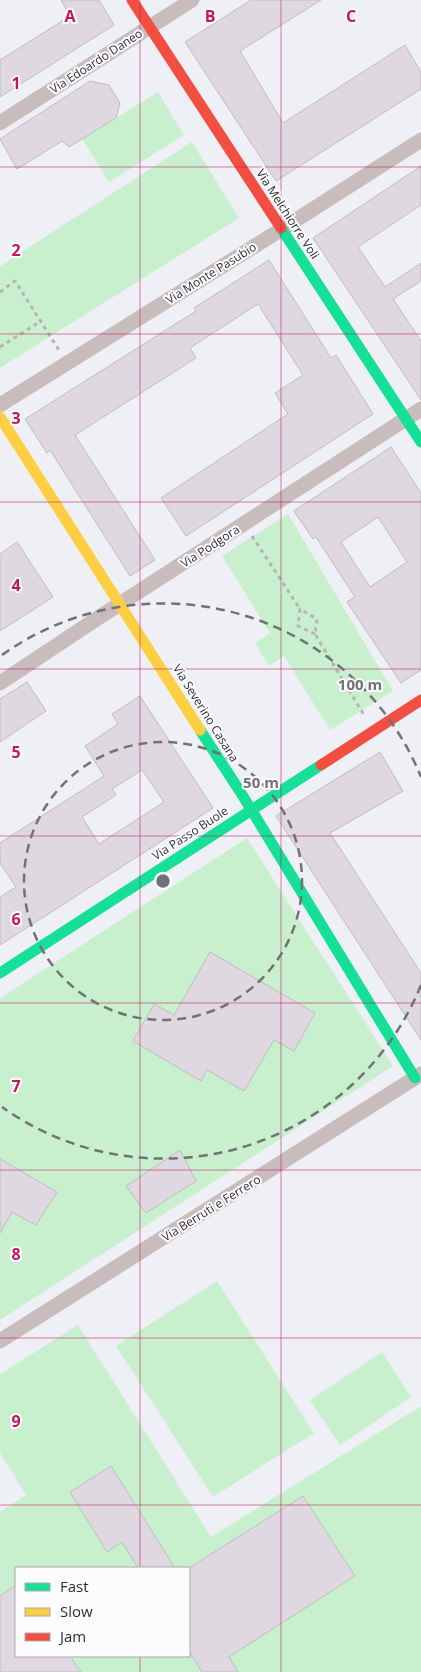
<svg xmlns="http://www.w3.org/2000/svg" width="421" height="1672" viewBox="0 0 421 1672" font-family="'Open Sans',sans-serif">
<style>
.green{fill:#c8f0ce;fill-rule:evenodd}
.building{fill:#e0d8e0;stroke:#bebdc0;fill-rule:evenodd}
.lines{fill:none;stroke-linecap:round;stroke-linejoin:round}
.path{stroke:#bab2b4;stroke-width:3;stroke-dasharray:4 4;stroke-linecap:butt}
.street{stroke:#c9bcbc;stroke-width:15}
.fast{stroke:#16e098;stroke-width:11}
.slow{stroke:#ffcf43;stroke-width:11}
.jam{stroke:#f24e42;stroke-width:11}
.grid{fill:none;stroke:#c2185b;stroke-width:1;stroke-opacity:0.55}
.ring{fill:none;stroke:#717276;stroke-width:2.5;stroke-dasharray:9 6}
.labels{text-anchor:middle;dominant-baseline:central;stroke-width:4;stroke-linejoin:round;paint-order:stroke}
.street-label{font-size:12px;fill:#2d2e31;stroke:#fcfcfe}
.grid-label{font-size:16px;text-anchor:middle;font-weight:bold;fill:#c2185b;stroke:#fcfcfe;stroke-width:4;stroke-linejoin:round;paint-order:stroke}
.centre{fill:#717276;stroke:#fcfcfe;stroke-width:2.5}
.ring-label{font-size:15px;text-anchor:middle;font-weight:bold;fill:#717276;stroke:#fcfcfe;stroke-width:4;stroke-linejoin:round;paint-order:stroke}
</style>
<rect width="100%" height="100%" fill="#eef0f5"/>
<!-- green -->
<g class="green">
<polygon points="158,92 184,135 109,182 82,139"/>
<polygon points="192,142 239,218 0,368 0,266"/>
<polygon points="288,514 393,691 330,730 284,656 269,666 255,643 270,633 222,556"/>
<polygon points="247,838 393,1066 0,1320 0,998"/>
<polygon points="217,1281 314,1433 213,1497 116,1346"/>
<path d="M78 1325 211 1537 421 1406V1672H0V1512L26 1495 0 1453V1374ZM16 1568H189V1656H16Z"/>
<polygon points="382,1352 411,1397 340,1445 310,1400"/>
</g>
<!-- building -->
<g class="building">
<polygon points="61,0 99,0 114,25 0,97 0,60 70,16"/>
<polygon points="251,0 321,0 240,51 283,123 405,45 421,72 421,89 276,181 185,42"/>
<polygon points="90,81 109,85 120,103 116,118 69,147 62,141 17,169 0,139"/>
<polygon points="421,166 421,205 358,247 385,287 421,263 421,281 393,299 421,341 421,400 313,238"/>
<polygon points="269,260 331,358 336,355 373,414 186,536 161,498 288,414 275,393 303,375 258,304 190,348 196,358 75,435 155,560 130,576 50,450 47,453 25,419 196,311 194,308"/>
<path d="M391 447 421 493V670L401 683 347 602 355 597 316 537 313 539 294 511ZM378 517 407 562 370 587 341 542Z"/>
<polygon points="17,542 53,597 0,631 0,554"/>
<polygon points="27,682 46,711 0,742 0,699"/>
<path d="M140 696 213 808 0 945V897L16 887 0 863V843L104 776 85 746 118 724 112 714ZM142 770 164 802 99 844 82 817 116 795 112 789Z"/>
<polygon points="380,752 403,791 330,833 421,973 421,1040 276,816"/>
<polygon points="210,952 315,1013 294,1051 274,1040 244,1091 207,1070 201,1081 133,1041 154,1004 174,1015"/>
<polygon points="180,1150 196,1181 146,1213 126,1186"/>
<polygon points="0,1159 57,1192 36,1225 12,1212 0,1233"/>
<polygon points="111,1466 175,1568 138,1568 122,1542 107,1552 70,1492"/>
<polygon points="303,1496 355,1576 229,1657 238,1672 202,1672 189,1651 189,1568"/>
<polygon points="16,1585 16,1656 70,1656 81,1672 0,1672 0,1596"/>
</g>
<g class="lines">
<!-- path -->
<g class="path">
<polyline points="0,292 15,281 59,350"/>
<polyline points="0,347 41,321"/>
<polyline points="252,536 300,609"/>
<polyline points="315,634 298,626 300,609 317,619 315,634 364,715"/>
</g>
<!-- street -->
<g class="street">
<polyline points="0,123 192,0"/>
<polyline points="0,405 282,229 421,140"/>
<polyline points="0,683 98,618 421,409"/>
<polyline points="0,1341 421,1074"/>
</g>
<!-- fast -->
<g class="fast">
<polyline points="281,228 421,442"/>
<polyline points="200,730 241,793 415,1078"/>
<polyline points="0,973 321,765"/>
</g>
<!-- slow -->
<polyline class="slow" points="0,417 200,730"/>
<!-- jam -->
<g class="jam">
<polyline points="132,0 281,228"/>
<polyline points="321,765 421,700"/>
</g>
</g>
<!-- grid -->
<path class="grid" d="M140 0V1568M281 0V1672M0 167H421M0 334H421M0 502H421M0 669H421M0 836H421M0 1003H421M0 1170H421M0 1338H421M0 1505H421M140 1656V1672"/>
<!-- distance rings -->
<g class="ring">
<circle cx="163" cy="881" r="139"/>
<path d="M421 985A278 278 0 0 1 2 1107M2 655A278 278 0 0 1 421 777"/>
</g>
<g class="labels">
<!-- street labels -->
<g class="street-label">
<text transform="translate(96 61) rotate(-33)">Via Edoardo Daneo</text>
<text transform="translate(288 214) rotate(57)">Via Melchiorre Voli</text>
<text transform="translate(211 273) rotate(-32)">Via Monte Pasubio</text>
<text transform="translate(210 546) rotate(-33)">Via Podgora</text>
<text transform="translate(206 713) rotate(58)">Via Severino Casana</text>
<text transform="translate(190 833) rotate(-33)">Via Passo Buole</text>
<text transform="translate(211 1208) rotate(-32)">Via Berruti e Ferrero</text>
</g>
</g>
<g class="grid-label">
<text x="70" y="22">A</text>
<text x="210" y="22">B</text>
<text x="351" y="22">C</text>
<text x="16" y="89">1</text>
<text x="16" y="256">2</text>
<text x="16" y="424">3</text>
<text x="16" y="591">4</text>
<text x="16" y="758">5</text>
<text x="16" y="925">6</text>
<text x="16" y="1092">7</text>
<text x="16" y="1260">8</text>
<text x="16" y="1427">9</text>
</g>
<circle cx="163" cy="881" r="8" class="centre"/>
<g class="ring-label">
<text x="360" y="690">100 m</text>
<text x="261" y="788">50 m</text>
</g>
<!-- legend -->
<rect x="15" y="1567" width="175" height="90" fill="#fcfcfe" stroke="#a9aaac"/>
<rect x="25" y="1583" width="25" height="8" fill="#16e098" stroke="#a9aaac"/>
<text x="60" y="1592" font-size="15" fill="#2d2e31">Fast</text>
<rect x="25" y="1608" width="25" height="8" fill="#ffcf43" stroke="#a9aaac"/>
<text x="60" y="1617" font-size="15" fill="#2d2e31">Slow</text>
<rect x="25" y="1633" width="25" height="8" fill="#f24e42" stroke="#a9aaac"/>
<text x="60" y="1642" font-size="15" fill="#2d2e31">Jam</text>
</svg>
